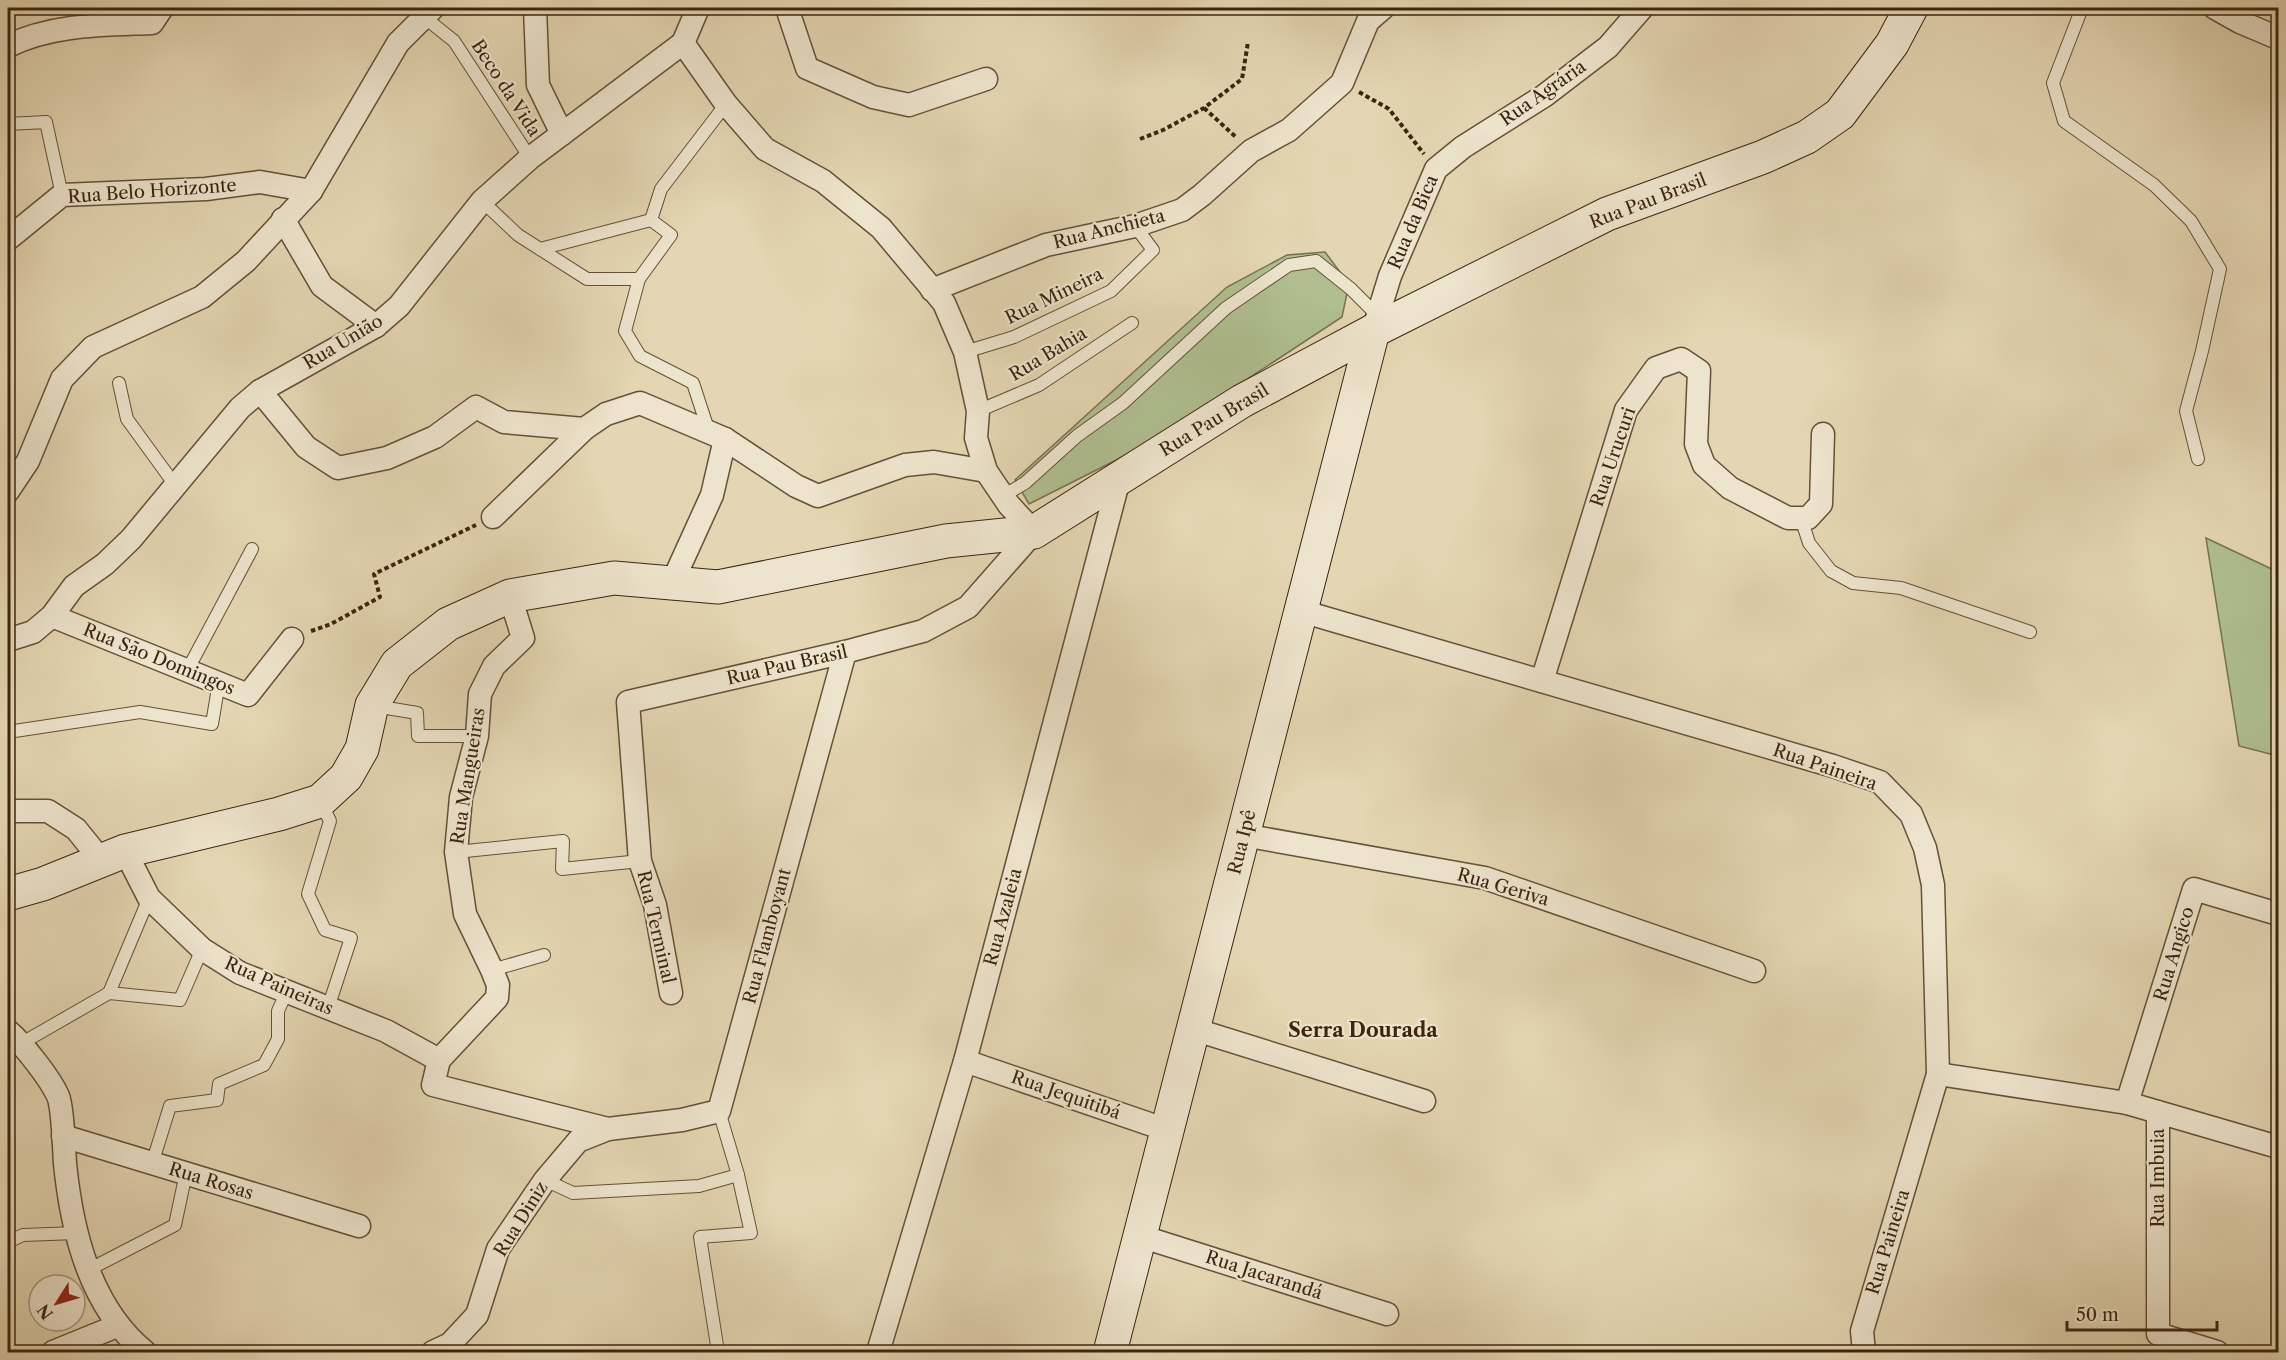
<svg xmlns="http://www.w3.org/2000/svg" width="2286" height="1360" viewBox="0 0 2286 1360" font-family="'Libre Caslon Text',serif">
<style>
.green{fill:#afbf90;stroke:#767250;stroke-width:1.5}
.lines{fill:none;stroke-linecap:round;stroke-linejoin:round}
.lane-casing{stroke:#665038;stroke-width:14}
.street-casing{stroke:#665038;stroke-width:25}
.secondary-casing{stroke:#3c2410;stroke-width:35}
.path{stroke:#3c2410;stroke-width:4;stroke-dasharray:4.5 3;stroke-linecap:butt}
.lane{stroke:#ede4cd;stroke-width:12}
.street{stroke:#ede4cd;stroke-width:22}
.secondary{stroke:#ede4cd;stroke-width:33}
.labels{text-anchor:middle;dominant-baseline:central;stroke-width:4.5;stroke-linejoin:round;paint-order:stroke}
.street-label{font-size:18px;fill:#3c2410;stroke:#ede4cd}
.neighbourhood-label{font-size:20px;font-weight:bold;fill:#3c2410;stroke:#ede4cd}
</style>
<rect width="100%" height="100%" fill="#e4d6b2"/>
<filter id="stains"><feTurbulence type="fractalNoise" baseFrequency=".00333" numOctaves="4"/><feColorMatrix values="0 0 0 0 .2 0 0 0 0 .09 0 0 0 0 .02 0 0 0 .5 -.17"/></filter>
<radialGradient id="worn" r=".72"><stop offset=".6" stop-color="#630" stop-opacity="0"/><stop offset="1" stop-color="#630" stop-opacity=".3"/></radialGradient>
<!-- green -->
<g class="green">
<polygon points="1325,252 1349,284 1342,317 1150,443 1029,504 1015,480 1227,287 1287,255"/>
<polygon points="2206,538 2278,572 2278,756 2239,746"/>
</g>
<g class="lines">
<defs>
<g id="lane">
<polyline points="2082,8 2053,83 2064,121 2154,185 2191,221 2220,269 2202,351 2186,411 2198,459"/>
<polyline points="424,17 454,41 530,158"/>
<polyline points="8,124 46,122 62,195"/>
<polyline points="482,201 518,235 587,279 639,279 625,331 640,356 693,383 709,432"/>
<polyline points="540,249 651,220"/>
<polyline points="639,279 671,235 651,220 661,189 726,104"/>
<polyline points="965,352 1014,337 1111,291 1153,250 1135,226"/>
<polyline points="119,383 127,419 175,485"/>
<polyline points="978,411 1039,385 1132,323"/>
<polyline points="1003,496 1025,483 1077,436 1123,403 1226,308 1289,265 1316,261 1351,289 1378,316"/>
<polyline points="1801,518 1809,543 1831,571 1853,583 1901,588 2030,632"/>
<polyline points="188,669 252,549"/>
<polyline points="375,706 417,713 418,736 477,736"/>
<polyline points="8,732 140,712 212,724 219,682"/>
<polyline points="320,801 330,821 308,894 325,930 351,938 328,1008"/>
<polyline points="456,852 563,841 562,869 640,861"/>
<polyline points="492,970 544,955"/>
<polyline points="109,993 180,1000 202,949"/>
<polyline points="22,1043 109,993 149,898"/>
<polyline points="152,1164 170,1106 217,1100 219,1084 264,1065 278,1039 278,1011 287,991"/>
<polyline points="545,1180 573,1193 699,1186 738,1175"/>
<polyline points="8,1242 23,1235 76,1233"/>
<polyline points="88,1270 175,1225 186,1173"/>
<polyline points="718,1352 700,1237 751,1233 738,1175 719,1111"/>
</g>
<g id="street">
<polyline points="535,8 538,85 562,134"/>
<polyline points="787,8 807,68 873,97 909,105 986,79"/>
<polyline points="2215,8 2240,22 2278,38"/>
<polyline points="683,43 698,8"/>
<path d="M8 46C52 24 104 25 152 23L162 8"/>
<polyline points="283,219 322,286 376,326"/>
<polyline points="8,239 62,195 206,189 260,182 311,191"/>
<polyline points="932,290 1046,245 1135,226 1182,210 1202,195 1251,151 1289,130 1342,83 1368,21 1383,8"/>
<polyline points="1373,331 1390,276 1436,169 1463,147 1544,96 1608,47 1642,8"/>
<polyline points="260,391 306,447 338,468 387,458 435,437 476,407 504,422 584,429 606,414 640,403 725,439 796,486 818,496 905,465 934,462 986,471"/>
<polyline points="8,491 28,461 62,379 93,347 202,297 246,261 311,191 398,43 433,8"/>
<polyline points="493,517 584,429"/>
<polyline points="672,583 712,495 725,439"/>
<polyline points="510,596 523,638 494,666 480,694 477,736 461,797 456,852 465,914 492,970 498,985 497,998 439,1060 433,1085 608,1129"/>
<polyline points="1301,611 1833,766 1880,782 1911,814 1925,848 1933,885 1938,1074 1862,1331 1864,1352"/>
<polyline points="52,616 248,695 292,639"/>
<polyline points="8,640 33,632 52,616 74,586 105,564 131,539 240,408 260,391 376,326 399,306 482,201 530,158 683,43"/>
<polyline points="1542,681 1626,410 1656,368 1681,359 1699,371 1696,444 1704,465 1730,488 1788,518 1808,518 1821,504 1823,434"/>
<polyline points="8,811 48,811 76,829 101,860"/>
<polyline points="1243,835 1485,878 1754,971"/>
<polyline points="125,851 149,898 202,949 240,973 386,1031 439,1060"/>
<polyline points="671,993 655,905 640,861 628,702 845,652 923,631 968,607 1034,532 1009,505 986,471 976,438 978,411 965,352 944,303 881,228 823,181 765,149 726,104 683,43"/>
<polyline points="1193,1029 1424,1101"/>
<path d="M8 1031C23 1044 50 1078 58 1096 63 1107 64 1149 65 1164 72 1232 90 1307 145 1352"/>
<polyline points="965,1061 1167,1130"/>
<polyline points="1938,1074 2127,1103 2158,1112 2158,1334 2217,1352"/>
<polyline points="2127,1103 2194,889 2278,914"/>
<polyline points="2158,1112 2278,1147"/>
<polyline points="63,1136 359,1226"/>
<polyline points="1140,1236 1387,1314"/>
<polyline points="53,1352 117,1326"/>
<polyline points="433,1352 450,1344 477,1315 498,1249 545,1180 578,1141 608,1129 682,1120 719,1111 845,652"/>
<polyline points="878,1352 965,1061 1119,479"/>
</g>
<g id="secondary">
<polyline points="8,894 43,884 125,851 279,814 320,801 346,777 362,749 372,705 397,664 448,624 510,596 614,578 718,587 946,541 1034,532 1242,401 1373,331 1607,214 1763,157 1807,137 1840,114 1892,44 1911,8"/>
<polyline points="1110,1352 1373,331"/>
</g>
</defs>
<!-- lane casing -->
<use href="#lane" class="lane-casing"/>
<!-- street casing -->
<use href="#street" class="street-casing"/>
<!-- secondary casing -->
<use href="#secondary" class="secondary-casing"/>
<!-- path -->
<g class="path">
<polyline points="1359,92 1389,109 1424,154"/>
<polyline points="1204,108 1237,138"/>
<polyline points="1140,139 1163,130 1204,108 1242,79 1248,42"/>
<polyline points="311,631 331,624 380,597 374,574 476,525"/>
</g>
<!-- lane -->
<use href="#lane" class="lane"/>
<!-- street -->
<use href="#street" class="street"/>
<!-- secondary -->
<use href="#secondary" class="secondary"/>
</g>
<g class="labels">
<!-- street labels -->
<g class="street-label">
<text transform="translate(506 88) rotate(57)">Beco da Vida</text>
<text transform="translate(1543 93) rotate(-35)">Rua Agrária</text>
<text transform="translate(152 191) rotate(-4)">Rua Belo Horizonte</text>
<text transform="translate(1648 201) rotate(-21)">Rua Pau Brasil</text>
<text transform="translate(1413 222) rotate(-67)">Rua da Bica</text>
<text transform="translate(1109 229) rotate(-14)">Rua Anchieta</text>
<text transform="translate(1054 296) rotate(-26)">Rua Mineira</text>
<text transform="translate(343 342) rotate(-31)">Rua União</text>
<text transform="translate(1048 354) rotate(-31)">Rua Bahia</text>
<text transform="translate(1214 420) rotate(-31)">Rua Pau Brasil</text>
<text transform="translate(1613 457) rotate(-71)">Rua Urucuri</text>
<text transform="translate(159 659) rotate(22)">Rua São Domingos</text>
<text transform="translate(787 665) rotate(-13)">Rua Pau Brasil</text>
<text transform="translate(1825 767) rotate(19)">Rua Paineira</text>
<text transform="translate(468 776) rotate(-81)">Rua Mangueiras</text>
<text transform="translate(1242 842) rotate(-76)">Rua Ipê</text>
<text transform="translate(1503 887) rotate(16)">Rua Geriva</text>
<text transform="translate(1003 917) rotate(-75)">Rua Azaleia</text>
<text transform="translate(656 927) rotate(77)">Rua Terminal</text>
<text transform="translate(767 936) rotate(-75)">Rua Flamboyant</text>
<text transform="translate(2174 954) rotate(-73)">Rua Angico</text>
<text transform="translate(279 986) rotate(24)">Rua Paineiras</text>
<text transform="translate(1066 1095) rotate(19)">Rua Jequitibá</text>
<text transform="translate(2158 1178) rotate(-90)">Rua Imbuia</text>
<text transform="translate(211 1181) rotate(17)">Rua Rosas</text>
<text transform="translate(521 1219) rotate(-58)">Rua Diniz</text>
<text transform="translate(1888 1242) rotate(-73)">Rua Paineira</text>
<text transform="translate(1264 1275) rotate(18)">Rua Jacarandá</text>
</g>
<!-- neighbourhood labels -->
<g class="neighbourhood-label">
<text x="1363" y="1030">Serra Dourada</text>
</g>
</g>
<!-- margin -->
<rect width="2286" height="1360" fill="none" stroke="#e4d6b2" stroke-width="30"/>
<rect x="9" y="9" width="2268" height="1342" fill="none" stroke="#3c2410" stroke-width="3"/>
<rect x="15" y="15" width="2256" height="1330" fill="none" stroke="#3c2410" stroke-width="1.5"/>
<!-- north arrow -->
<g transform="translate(57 1303) rotate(233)"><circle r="28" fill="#ede4cd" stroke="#a69781" stroke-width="1.5"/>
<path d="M0-4.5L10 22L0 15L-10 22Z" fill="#8f2418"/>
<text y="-9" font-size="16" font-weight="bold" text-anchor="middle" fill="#3c2410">N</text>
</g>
<!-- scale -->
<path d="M2067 1321v9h150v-9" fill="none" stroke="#3c2410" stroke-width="3"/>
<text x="2076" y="1321" font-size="18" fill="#3c2410" stroke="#ede4cd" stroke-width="4.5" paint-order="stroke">50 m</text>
<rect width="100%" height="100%" filter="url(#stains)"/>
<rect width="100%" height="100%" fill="url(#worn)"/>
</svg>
